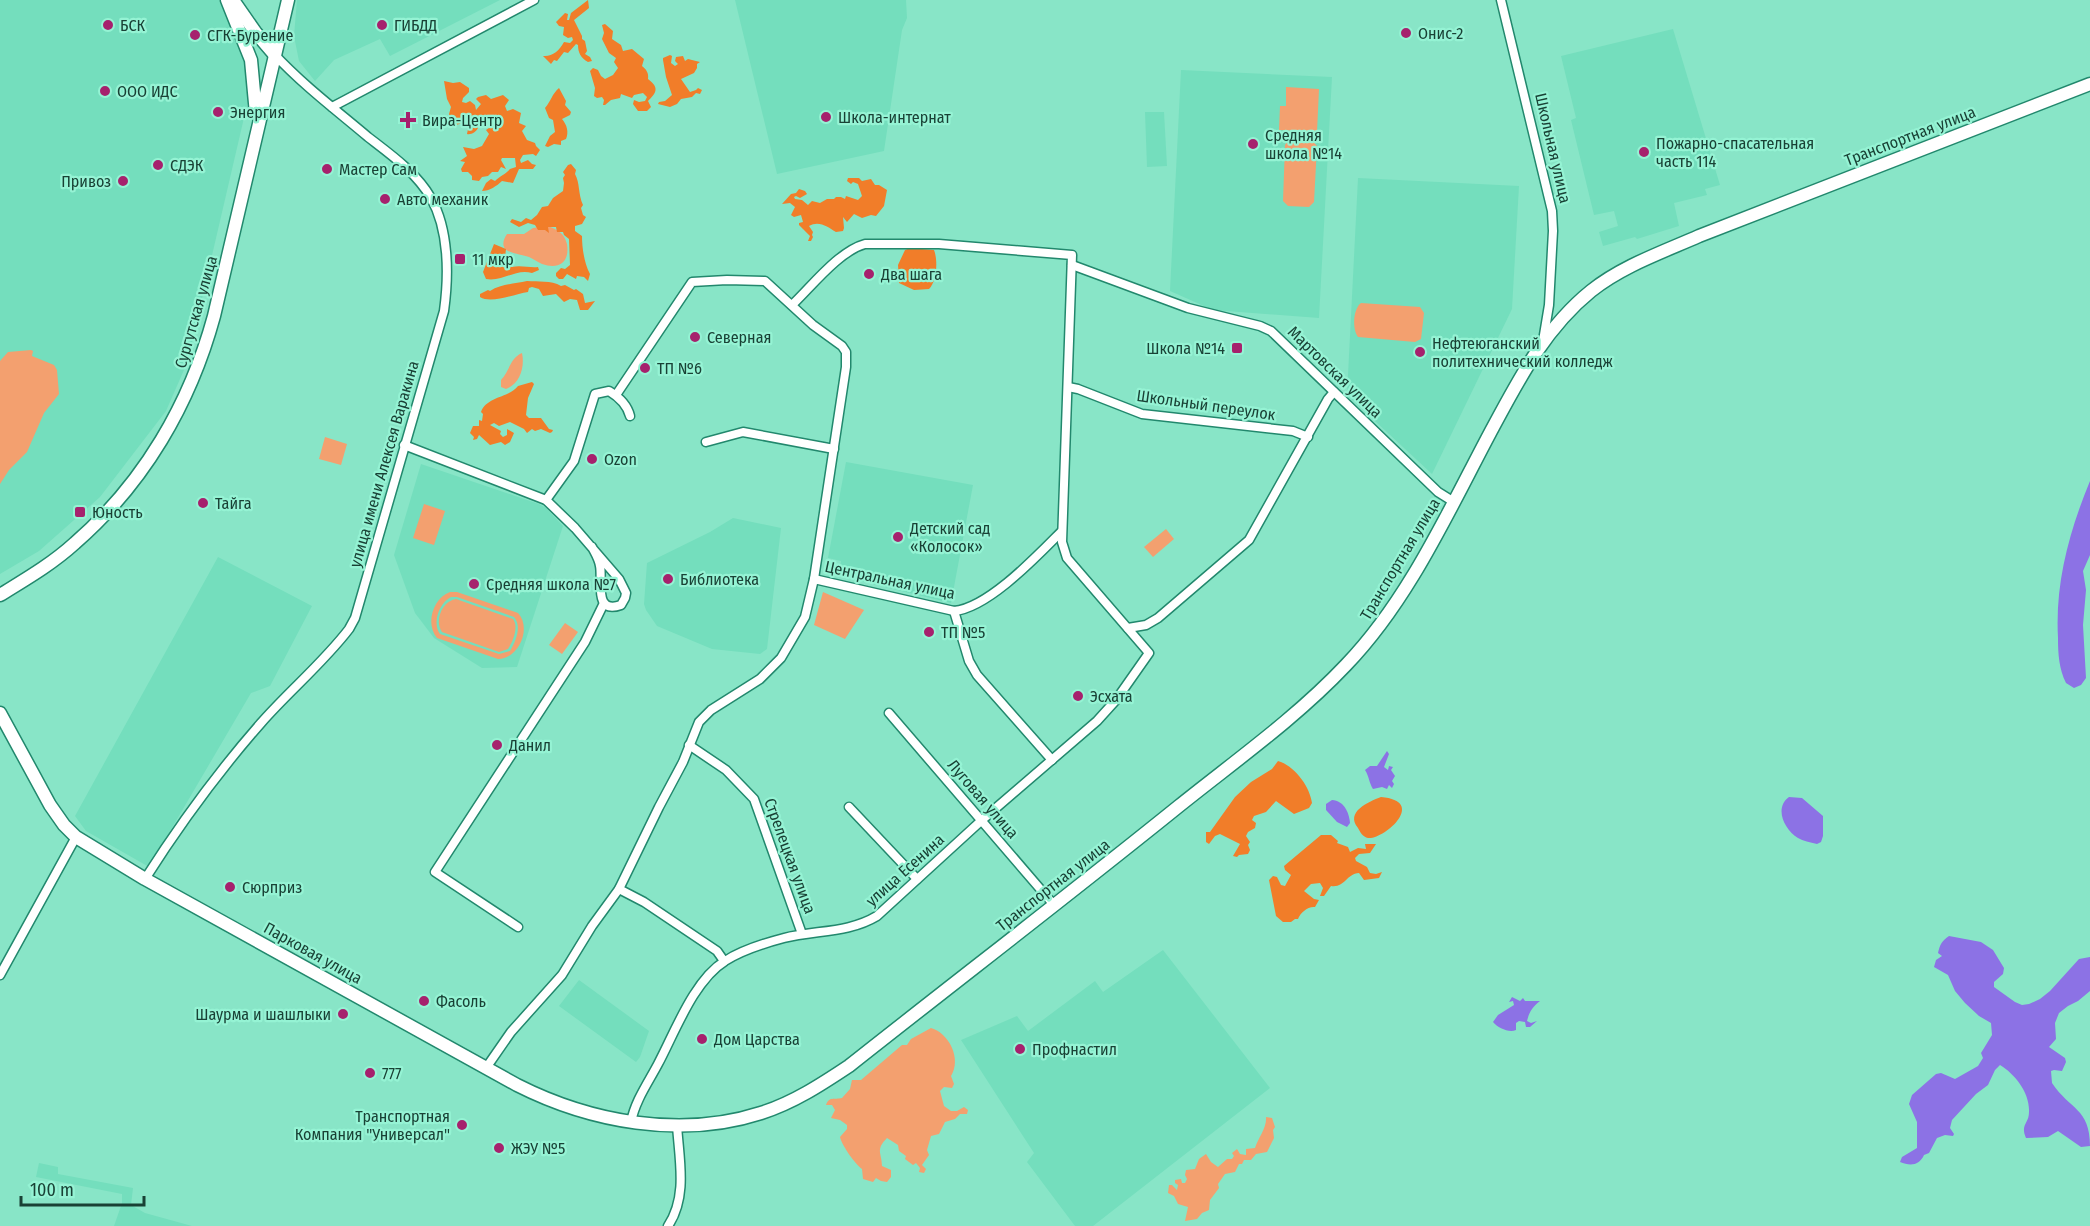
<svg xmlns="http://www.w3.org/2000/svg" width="2090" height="1226" viewBox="0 0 2090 1226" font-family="'Fira Sans Condensed',sans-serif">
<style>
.built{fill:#74debd}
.green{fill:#f3a06f;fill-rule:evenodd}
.forest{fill:#f17d29}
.water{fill:#8c72e5}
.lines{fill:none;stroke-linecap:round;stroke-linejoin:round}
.street-casing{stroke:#22886d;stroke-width:11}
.secondary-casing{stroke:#22886d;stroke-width:15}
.street{stroke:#fff;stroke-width:8}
.secondary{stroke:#fff;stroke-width:12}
.poi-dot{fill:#a6216d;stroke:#95f3d4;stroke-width:2}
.labels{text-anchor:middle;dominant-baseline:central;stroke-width:4.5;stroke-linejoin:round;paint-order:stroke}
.poi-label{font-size:16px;fill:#194135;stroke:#95f3d4;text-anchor:start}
.street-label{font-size:16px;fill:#194135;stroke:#95f3d4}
</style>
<rect width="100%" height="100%" fill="#88e5c7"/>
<!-- built -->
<g class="built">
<polygon points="0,0 219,0 246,57 250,92 187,363 166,411 100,497 39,551 0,574"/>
<polygon points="297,0 500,0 390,56 380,39 334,60 315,81 299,61 294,36"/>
<polygon points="735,0 906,0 907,18 902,30 884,151 777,174"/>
<polygon points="1673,29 1720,185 1705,189 1707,195 1674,203 1679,226 1637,239 1635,237 1603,246 1599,232 1618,226 1614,211 1594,215 1571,120 1576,118 1561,56"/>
<polygon points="1181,70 1332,77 1319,318 1213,310 1170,291"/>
<polygon points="1145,112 1164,112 1167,166 1147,167"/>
<polygon points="1358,178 1519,186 1512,309 1432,474 1347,395"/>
<polygon points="846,462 973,485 951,603 839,576 841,561 828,558"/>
<polygon points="421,464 539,504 546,508 563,526 517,667 482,668 434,638 415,613 394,555"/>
<polygon points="733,518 781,528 767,649 760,654 712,649 657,626 646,610 644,604 647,563 710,532"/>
<polygon points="218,557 312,606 270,686 251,693 149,867 86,831 75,816"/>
<polygon points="1163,950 1270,1088 1093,1226 1075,1226 1027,1162 1034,1153 961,1040 1017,1016 1028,1031 1095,981 1103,992"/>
<polygon points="579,980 649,1031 640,1057 636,1062 559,1006"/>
<polygon points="39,1163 58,1167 58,1174 133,1188 131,1205 145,1213 192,1226 114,1226 122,1203 122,1194 36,1177"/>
</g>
<!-- green -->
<g class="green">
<polygon points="1286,87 1319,89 1317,132 1279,130 1280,106 1286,106"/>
<polygon points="1292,139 1312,140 1317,146 1314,202 1309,207 1288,206 1283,201 1285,145 1288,140"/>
<path d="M548 226C558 230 564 233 567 244 570 262 559 270 542 264 537 262 534 259 529 257 519 253 494 254 507 234H524L533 228Z"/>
<path d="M1361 303 1420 307 1424 313 1421 339 1415 342 1358 337C1352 329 1353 309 1361 303Z"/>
<polygon points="31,350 33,351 32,356 54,365 57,370 59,394 44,413 27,452 9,470 0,484 0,361 8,352"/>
<path d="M522 353C525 367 520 384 506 389L501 387V380C509 372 510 358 522 353Z"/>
<polygon points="325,437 347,444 341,465 319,459"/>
<polygon points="424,504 445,511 434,545 413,538"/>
<polygon points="1166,529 1174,539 1153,557 1144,547"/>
<path d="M450 592H457L518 613C532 628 519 659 498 659L437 638C425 624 433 598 450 592ZM451 597H457L514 617C522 626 516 641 510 651L499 654 440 634C432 623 439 603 451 597Z"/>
<polygon points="823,592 864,610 845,639 814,625"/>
<path d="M456 599 513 619C519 627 513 641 508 649L499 652 442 632C434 621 442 601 456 599Z"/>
<polygon points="565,623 578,632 562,654 549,645"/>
<path d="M931 1028C949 1033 962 1059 951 1076L954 1084 952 1088 944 1087 940 1091 944 1106 951 1111H957L964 1107 968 1110 967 1114H960L955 1119 945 1122 939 1134 931 1136 927 1150 929 1155 922 1165 926 1169 924 1173 919 1172 920 1168 916 1163 913 1165 905 1159 906 1156 899 1151 898 1145 887 1138C875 1150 882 1153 882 1166L891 1170V1177L887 1182 881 1181 876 1178 873 1182 863 1179 862 1169C856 1165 842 1146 840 1137L847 1129V1125L840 1120 831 1118 835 1110 832 1105H826C829 1096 834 1100 842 1098L850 1089 852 1080H861L902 1045H907L911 1039Z"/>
<path d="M1266 1117 1272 1118 1275 1127 1273 1130 1274 1138 1267 1152 1256 1154 1251 1160H1244L1242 1164H1239L1235 1172 1225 1174 1218 1184 1219 1188 1210 1200 1209 1210 1202 1213 1197 1219 1185 1221 1188 1207 1178 1204 1174 1196 1168 1193 1169 1185H1172L1177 1190 1178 1185 1175 1183V1180L1181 1179 1182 1183H1185L1187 1179 1185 1175 1186 1170 1195 1169 1199 1159 1206 1154 1211 1162 1218 1167 1227 1159H1232L1234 1156 1232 1153 1237 1149 1240 1154 1246 1155V1149L1255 1148C1258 1138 1267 1128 1266 1117Z"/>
</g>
<!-- forest -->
<g class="forest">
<path d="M588 0 589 8 574 20 582 36V39L585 41 587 51 585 54 590 57 592 61 588 62C581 58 578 53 578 45L576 44 568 53 564 52 557 61 554 60 551 64 543 56C552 57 559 51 564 42L570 43 573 40 572 37 568 38 563 35 564 27 559 26 556 22 565 13 568 14 567 20H569L571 13Z"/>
<path d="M605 24 613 31 612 39 621 45 623 51 632 49 644 59 642 66C646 69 649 73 648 79 660 88 656 93 648 101L651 107 647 111H638L633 104 634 100 639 102 645 101 647 97 643 93 634 95 632 98 621 94 620 98 611 100 605 105H603L604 100 602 97 597 98 594 96 595 88 590 71 593 68 598 70 601 76 605 79 613 75 618 68 614 62 616 58 609 53 602 39 604 33 602 25Z"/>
<polygon points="670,55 672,56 671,63 675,66 678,64 675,61 676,57 683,56 685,61 688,59 700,62 697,64 697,68 694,73 681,79 690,92 696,90 698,88 702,90 700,94 696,93 692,97 681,99 677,104 670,107 658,104 659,102 665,101 672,95 666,77 663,60 663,58"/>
<path d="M444 81 453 83 460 82 469 88V92L463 98 462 102 466 103 470 101 475 105 476 110 481 104 476 99 478 97 486 95 491 99 503 95 509 100 505 106 507 111 513 109 521 113 519 123 526 126 522 131 527 140 535 143 536 146 540 150 536 156 533 154 523 155 520 160 521 163 528 160 532 164 536 165 533 169H519L513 183 502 181C497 186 489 191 482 191L486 183 491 179 495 181C500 176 506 174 510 169L516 167 515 158H502L501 160 506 169 501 167 498 172H492L488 176 482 177 479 181 472 180V176L468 172H462L461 169 465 162 460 161 467 156 463 147 474 149 482 146 489 134 486 130 492 126 486 118 481 121 478 120 476 121 478 128C476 132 471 135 467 134L468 129 463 123 452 126 449 114 451 107 447 99Z"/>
<path d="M559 88 566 101 565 105 571 112 570 115 562 119C567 125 569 132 566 139L561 141V145L554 144 548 147 545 146 550 136 555 132 553 120 549 118 545 108C551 101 552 94 559 88Z"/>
<path d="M571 164 576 170 575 174C580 183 578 194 583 205L581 208 583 215 586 217 582 224 575 226V231L582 236C582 247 584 263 590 274L588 281 584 277 577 276 576 279 567 274 563 279H559L556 276V273L561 268 565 269 570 265 569 239 564 235 563 232H557L556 227H548L549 233 545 230H538L535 225 528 223 519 227 510 222 512 219 521 222 526 218 531 220 537 215 542 207 548 206 553 198 563 191 564 183 563 178 565 175 563 172 568 165Z"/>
<path d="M848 178H859L862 181 871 179 875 185H879L887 190 884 206 876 216 871 215 862 218 854 214 847 222 843 217 844 228 843 231 836 232C828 227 819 220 809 226L813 232 812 235 813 237 811 241H808L810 236 799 225V223L803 222 801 215 794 217 791 215 795 207 790 203 782 204 791 194 796 193 799 189 805 191 807 194 800 198 796 196 794 197 795 199 802 200 808 205 812 201 820 203 827 199H834L836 197H841L845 199 846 196 858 200 862 196 858 184 853 182 851 184 847 181Z"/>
<path d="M494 244 506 249 505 257 512 267C521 265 530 268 538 267L539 270 532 273C516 268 503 282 486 279L483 272Z"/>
<path d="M910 248 934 250C938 260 937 281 929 289L914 290 899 283 898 265 905 250Z"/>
<path d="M527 281C538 282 551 280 561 286L565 285 574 290 576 289 583 294 585 303 595 301 588 310H580L577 300 570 299 564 302 556 294 543 296 539 289 532 287 529 288 528 292C515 294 491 304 480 297V294L488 290 490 291C501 284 514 284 527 281Z"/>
<path d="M532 382 534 384 528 398 526 415 529 418H541L549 429 553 430 552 432 550 433 541 429 535 431 532 429 527 433 524 429 510 422 499 426 494 423 490 425 501 431 500 434 503 437 507 435V429L514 433 510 442 505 445 501 442 490 445 479 435 477 439 473 440 474 437 470 433 473 426H479V420L482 421 483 414 481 412C487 396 509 398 518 386Z"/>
<path d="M1278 761C1295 766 1310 787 1312 803L1309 808 1294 814 1276 801 1266 812 1254 816 1252 820 1256 823 1255 828 1248 832 1246 836 1250 842 1248 845 1250 850 1248 854 1239 855 1237 857 1233 856 1240 844 1220 834 1215 836 1209 844 1206 842V832H1210L1235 797 1251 782 1272 769Z"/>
<path d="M1381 797C1428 801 1384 840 1368 838 1363 837 1360 832 1358 828 1345 812 1368 802 1381 797Z"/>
<path d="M1321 835H1331L1338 841 1337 843 1348 847 1350 852 1358 848 1366 849 1365 844H1376L1370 853 1359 854 1355 858 1356 861 1367 867 1370 873 1376 874 1382 872 1379 878 1364 880 1359 873C1346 874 1345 888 1331 886L1324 896H1320L1323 888 1320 883 1311 884 1304 891 1314 899 1319 900 1315 907C1308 906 1300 913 1298 919H1295L1291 922H1283L1276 916 1269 880 1273 876 1277 877 1281 885 1285 886 1291 875 1285 870 1284 866Z"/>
</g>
<!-- water -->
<g class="water">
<path d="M2090 481V555L2083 571 2086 590 2083 625 2086 678 2081 685 2074 688 2066 683C2059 669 2058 654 2058 638 2055 583 2069 532 2090 481Z"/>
<path d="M1387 751 1389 754 1384 767 1388 770 1389 766 1393 767 1391 770 1395 776 1392 781 1394 784 1392 788 1389 785 1387 789 1382 787 1373 789C1369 783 1369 776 1365 770L1370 766H1377Z"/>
<path d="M1789 797 1802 798 1823 816V836L1821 842 1817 844C1810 842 1803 841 1798 838 1784 829 1774 808 1789 797Z"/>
<path d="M1332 800C1344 801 1349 812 1350 823L1347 827 1337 822 1326 810V804Z"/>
<path d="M1949 936 1981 942 1993 950 2004 968 2003 974 1994 982V987L2015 1002 2022 1005 2029 1004 2040 999 2050 991 2079 959 2090 957V991L2078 1001 2068 1006 2059 1013 2055 1023 2056 1039 2049 1047 2065 1058 2066 1062 2062 1071 2054 1070 2051 1071 2052 1083C2070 1110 2090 1108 2090 1146L2081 1147 2058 1131 2048 1137 2026 1138C2020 1124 2029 1124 2029 1112 2030 1093 2015 1074 2000 1065L1995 1070 1988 1085 1976 1094 1952 1120 1950 1128 1954 1134 1953 1136 1945 1135 1937 1138 1929 1153 1924 1155C1919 1166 1910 1166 1900 1162L1902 1157 1917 1148V1122L1909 1104 1912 1095 1936 1074 1941 1073 1955 1079 1978 1066 1983 1058 1981 1053 1992 1035 1991 1023 1979 1016 1965 1003 1955 991 1948 975 1934 967 1936 960 1942 956 1938 953C1940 944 1942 941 1949 936Z"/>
<path d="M1512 997 1520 1001 1523 998 1525 1001H1540C1532 1007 1529 1013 1527 1021L1531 1023 1537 1021 1530 1027H1526L1525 1022 1519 1021 1516 1023V1030C1509 1033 1498 1028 1493 1022L1498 1015 1514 1005 1513 1001 1509 1002Z"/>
</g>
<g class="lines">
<defs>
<g id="street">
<polyline points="1501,0 1552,211 1553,231 1549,305 1543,341"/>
<polyline points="332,107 534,0"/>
<polyline points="1072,265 1188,308 1260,326 1271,331 1438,492 1454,502"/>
<polyline points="1068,387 1078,389 1142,414 1293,431 1308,437"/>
<polyline points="616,395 692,282 727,280 765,281 813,325 842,346 846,352 846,367 814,579"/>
<polyline points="706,442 743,432 834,449"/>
<path d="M404 445 546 500 575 528 619 579 626 593 625 598 621 605C593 615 603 580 600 566 599 559 595 553 592 547"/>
<path d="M546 500 574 461 595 394 609 391C619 397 627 404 630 416"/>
<polyline points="954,611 969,661 977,675 1052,760"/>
<polyline points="1128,628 1146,625 1158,618 1249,540 1328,399 1334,392"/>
<polyline points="889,713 1054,905"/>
<polyline points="689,745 726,770 754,799 802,934"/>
<polyline points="849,807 917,879"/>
<path d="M145 879C180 824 218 772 261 723 289 691 323 663 349 629L355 618 444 311C449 275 449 230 431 198 417 173 390 154 368 137 336 110 303 85 274 54"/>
<polyline points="619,889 644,902 717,951 724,961"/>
<polyline points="518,927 435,872 585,642 604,603"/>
<polyline points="0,975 76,837"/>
<path d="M486 1068 511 1032 562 975 592 926 619 889 659 807 683 762 699 722 711 710 760 679 781 658 805 617 814 579 954 611C988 608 1037 556 1061 532"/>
<path d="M631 1122C635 1101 648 1083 658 1064 675 1032 694 980 725 961 742 950 765 943 784 938 816 930 849 933 877 916L982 820 1097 721 1116 700 1149 653 1067 558 1062 542 1072 255 939 244H865C839 251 812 286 792 305"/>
<path d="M668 1226C688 1196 679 1159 677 1125"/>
</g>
<g id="secondary">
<polyline points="227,0 251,60 256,114"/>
<polyline points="233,0 256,33 274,54"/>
<path d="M0 595C26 579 52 564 75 543 144 483 190 404 214 316L288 0"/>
<path d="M0 713 50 805 64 825 76 837 145 879 517 1085C590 1122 681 1139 761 1113 793 1103 822 1084 849 1066 959 979 1070 894 1179 806 1235 761 1296 718 1346 665 1408 601 1448 512 1490 433 1518 381 1544 329 1591 291 1622 266 1663 252 1699 236L2090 84"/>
</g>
</defs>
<!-- street casing -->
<use href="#street" class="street-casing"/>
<!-- secondary casing -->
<use href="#secondary" class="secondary-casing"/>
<!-- street -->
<use href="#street" class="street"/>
<!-- secondary -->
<use href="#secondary" class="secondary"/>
</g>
<!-- markers -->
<g class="poi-dot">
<circle cx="108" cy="25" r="6"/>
<circle cx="382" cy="25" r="6"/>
<circle cx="1406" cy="33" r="6"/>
<circle cx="195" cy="35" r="6"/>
<circle cx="105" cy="91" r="6"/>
<circle cx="218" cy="112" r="6"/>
<circle cx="826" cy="117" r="6"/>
<path d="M405 111h6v6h6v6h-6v6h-6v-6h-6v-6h6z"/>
<circle cx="1253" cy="144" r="6"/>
<circle cx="1644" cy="152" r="6"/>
<circle cx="158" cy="165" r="6"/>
<circle cx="327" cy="169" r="6"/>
<circle cx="123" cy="181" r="6"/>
<circle cx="385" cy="199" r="6"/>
<rect x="454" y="253" width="12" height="12" rx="3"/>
<circle cx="869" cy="274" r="6"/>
<circle cx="695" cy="337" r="6"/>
<rect x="1231" y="342" width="12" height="12" rx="3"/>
<circle cx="1420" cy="352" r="6"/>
<circle cx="645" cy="368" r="6"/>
<circle cx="592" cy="459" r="6"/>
<circle cx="203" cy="503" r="6"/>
<rect x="74" y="506" width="12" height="12" rx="3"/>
<circle cx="898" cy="537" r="6"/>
<circle cx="668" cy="579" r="6"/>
<circle cx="474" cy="584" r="6"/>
<circle cx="929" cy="632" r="6"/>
<circle cx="1078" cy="696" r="6"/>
<circle cx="497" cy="745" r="6"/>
<circle cx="230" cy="887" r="6"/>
<circle cx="424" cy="1001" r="6"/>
<circle cx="343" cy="1014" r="6"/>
<circle cx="702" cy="1039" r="6"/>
<circle cx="1020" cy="1049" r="6"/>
<circle cx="370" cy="1073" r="6"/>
<circle cx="462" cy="1125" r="6"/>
<circle cx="499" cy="1148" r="6"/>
</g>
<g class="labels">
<!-- poi labels -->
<g class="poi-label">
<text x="120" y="25">БСК</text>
<text x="394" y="25">ГИБДД</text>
<text x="1418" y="33">Онис-2</text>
<text x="207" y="35">СГК-Бурение</text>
<text x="117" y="91">ООО ИДС</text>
<text x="230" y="112">Энергия</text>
<text x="838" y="117">Школа-интернат</text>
<text x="422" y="120">Вира-Центр</text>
<text x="1265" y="135">Средняя<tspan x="1265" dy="18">школа №14</tspan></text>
<text x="1656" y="143">Пожарно-спасательная<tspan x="1656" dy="18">часть 114</tspan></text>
<text x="170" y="165">СДЭК</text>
<text x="339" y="169">Мастер Сам</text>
<text x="111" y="181" text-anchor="end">Привоз</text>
<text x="397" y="199">Авто механик</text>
<text x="472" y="259">11 мкр</text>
<text x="881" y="274">Два шага</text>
<text x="707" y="337">Северная</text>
<text x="1432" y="343">Нефтеюганский<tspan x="1432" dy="18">политехнический колледж</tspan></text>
<text x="1225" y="348" text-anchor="end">Школа №14</text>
<text x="657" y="368">ТП №6</text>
<text x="604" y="459">Ozon</text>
<text x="215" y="503">Тайга</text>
<text x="92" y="512">Юность</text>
<text x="910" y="528">Детский сад<tspan x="910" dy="18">«Колосок»</tspan></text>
<text x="680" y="579">Библиотека</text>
<text x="486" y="584">Средняя школа №7</text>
<text x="941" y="632">ТП №5</text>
<text x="1090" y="696">Эсхата</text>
<text x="509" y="745">Данил</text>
<text x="242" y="887">Сюрприз</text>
<text x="436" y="1001">Фасоль</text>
<text x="331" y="1014" text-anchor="end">Шаурма и шашлыки</text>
<text x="714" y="1039">Дом Царства</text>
<text x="1032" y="1049">Профнастил</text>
<text x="382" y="1073">777</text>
<text x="450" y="1116" text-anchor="end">Транспортная<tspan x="450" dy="18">Компания "Универсал"</tspan></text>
<text x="511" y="1148">ЖЭУ №5</text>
</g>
<!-- street labels -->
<g class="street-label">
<text transform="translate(1910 136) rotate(-21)">Транспортная улица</text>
<text transform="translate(1553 148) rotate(77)">Школьная улица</text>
<text transform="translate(196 312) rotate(-74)">Сургутская улица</text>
<text transform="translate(1335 372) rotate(44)">Мартовская улица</text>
<text transform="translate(1206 405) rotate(8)">Школьный переулок</text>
<text transform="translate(384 464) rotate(-74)">улица имени Алексея Варакина</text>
<text transform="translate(1400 559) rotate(-59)">Транспортная улица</text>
<text transform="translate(890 580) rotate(12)">Центральная улица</text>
<text transform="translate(983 799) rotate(49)">Луговая улица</text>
<text transform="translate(790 856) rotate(70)">Стрелецкая улица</text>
<text transform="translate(905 870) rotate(-42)">улица Есенина</text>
<text transform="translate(1053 885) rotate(-38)">Транспортная улица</text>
<text transform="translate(313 953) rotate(29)">Парковая улица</text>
</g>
</g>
<!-- scale -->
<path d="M21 1196v9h123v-9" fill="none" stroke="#194135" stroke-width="3"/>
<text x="30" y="1196" font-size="18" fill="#194135" stroke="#95f3d4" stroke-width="4.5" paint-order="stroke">100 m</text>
</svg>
